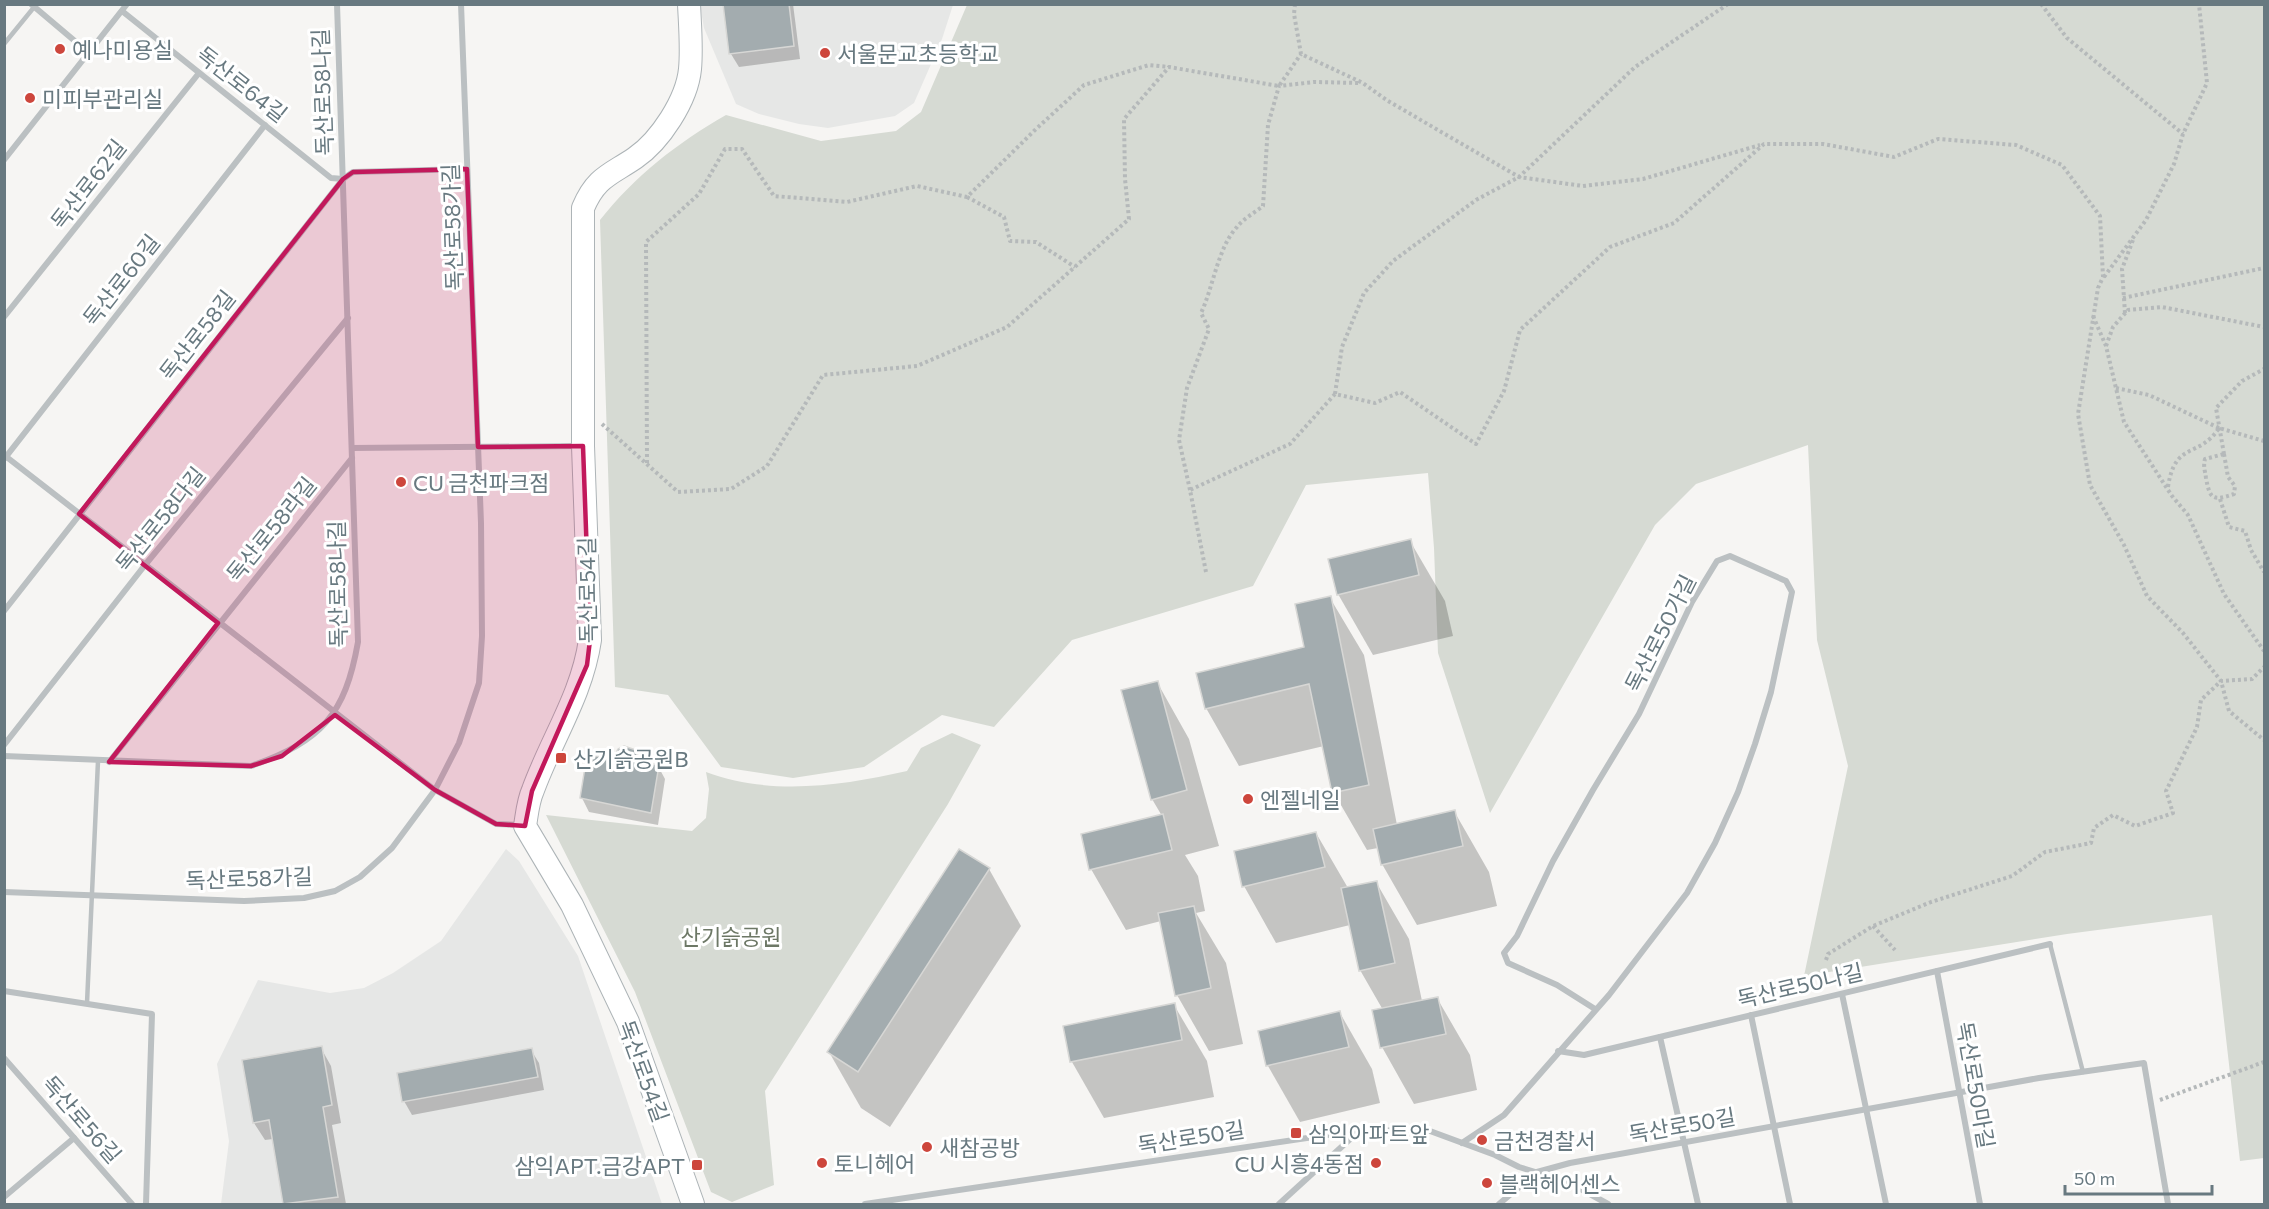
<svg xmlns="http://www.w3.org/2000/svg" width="2269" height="1209" viewBox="0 0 2269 1209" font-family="Commissioner,'Noto Sans KR',sans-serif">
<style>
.built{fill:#e6e7e6}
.green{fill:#d6dad3}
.shadow{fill:#0003}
.building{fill:#a3acaf;stroke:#d7d7d5;stroke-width:1.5}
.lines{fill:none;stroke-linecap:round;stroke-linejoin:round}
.secondary-casing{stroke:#adb4b7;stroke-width:24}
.path{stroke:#b5b9ba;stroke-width:4;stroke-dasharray:3 3;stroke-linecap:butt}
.lane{stroke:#bbc0c2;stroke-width:4.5}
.street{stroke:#bbc0c2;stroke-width:6}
.secondary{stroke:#fff;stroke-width:22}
.marked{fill:#c2185b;fill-opacity:0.2;stroke:#c2185b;stroke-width:4.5;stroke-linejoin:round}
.poi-dot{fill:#cd463c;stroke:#fff;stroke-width:2}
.labels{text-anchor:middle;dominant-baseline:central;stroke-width:6;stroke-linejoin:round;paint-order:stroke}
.poi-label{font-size:22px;fill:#687980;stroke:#fff;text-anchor:start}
.street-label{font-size:22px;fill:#687980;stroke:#fff}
.park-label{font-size:22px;fill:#6d7866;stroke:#fff}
</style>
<rect width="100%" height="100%" fill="#f6f5f3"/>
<!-- built -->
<g class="built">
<polygon points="700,5 953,5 942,39 914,103 895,116 828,128 799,124 759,114 736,104 704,28"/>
<polygon points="506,849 519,861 578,956 662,1204 221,1204 229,1141 217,1064 258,980 330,993 364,988 393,973 441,941"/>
</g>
<!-- green -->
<g class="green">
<path d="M967 5H2264V1158L2240 1161 2212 915 2067 934 1804 976 1848 766 1817 640 1808 445 1696 484 1655 525 1490 813 1438 653 1434 548 1428 473 1306 485 1253 586 1072 640 994 727 942 715 864 767 793 778 721 767 668 695 615 687 600 220C635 176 677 143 726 115L821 141 896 131 921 112Z"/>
<path d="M952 733 981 745 948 804 765 1091 774 1185 732 1202 711 1192 635 992 546 815 692 831 706 818 709 789 706 772C770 796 841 786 907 771L921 748Z"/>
</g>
<!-- shadow -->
<g class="shadow">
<polygon points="725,4 793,4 800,59 739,67 731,54"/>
<polygon points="1410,541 1445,601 1453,636 1373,655 1338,594"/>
<polygon points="1330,598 1364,655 1397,825 1454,811 1489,872 1497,906 1417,925 1382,864 1378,848 1367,850 1334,793 1324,746 1239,766 1206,708 1306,648"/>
<polygon points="1157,682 1189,739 1219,846 1185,855 1198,876 1205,911 1196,913 1226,963 1243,1044 1209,1051 1177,995 1161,921 1126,930 1091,869 1162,816 1152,799"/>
<polygon points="635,751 642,764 658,766 665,779 658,825 589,812 582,798 614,760"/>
<polygon points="1316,833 1348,888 1376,882 1409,939 1422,1001 1437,998 1470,1055 1477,1090 1414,1104 1382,1047 1383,1010 1360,970 1350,925 1276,943 1244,886"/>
<polygon points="989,869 1021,926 890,1127 861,1108 829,1052"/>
<polygon points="1174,1005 1207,1061 1214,1097 1104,1118 1072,1062"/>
<polygon points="1340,1013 1372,1069 1380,1103 1300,1122 1268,1066 1260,1032"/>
<polygon points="321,1048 331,1066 341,1123 332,1125 346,1204 285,1204 273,1139 265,1140 254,1123"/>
<polygon points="531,1050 539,1063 544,1090 412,1115 404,1101"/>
</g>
<!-- building -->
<g class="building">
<polygon points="723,4 789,4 794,46 729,54"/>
<polygon points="1411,539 1419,575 1337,595 1328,559"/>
<polygon points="1331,596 1369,785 1332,793 1309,684 1205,709 1196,673 1304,647 1295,604"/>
<polygon points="1158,681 1187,790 1151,800 1121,690"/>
<polygon points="624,746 636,750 638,762 659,765 651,813 580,798 587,755 613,758 618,749"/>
<polygon points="1455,810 1463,846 1381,865 1373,829"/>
<polygon points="1163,814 1172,850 1089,870 1081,834"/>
<polygon points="1316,832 1325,867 1242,887 1234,851"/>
<polygon points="959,849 990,868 858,1072 827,1052"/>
<polygon points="1377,881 1395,963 1359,971 1341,888"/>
<polygon points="1194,906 1211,988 1175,996 1158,913"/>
<polygon points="1438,997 1446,1034 1380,1048 1372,1010"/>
<polygon points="1175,1003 1182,1040 1070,1062 1063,1026"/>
<polygon points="1340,1011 1349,1047 1266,1066 1258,1031"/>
<polygon points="322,1046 332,1105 323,1107 338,1197 283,1204 269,1120 253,1123 242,1060"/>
<polygon points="532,1048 538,1077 402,1102 397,1073"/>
</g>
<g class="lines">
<defs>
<path id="secondary" d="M689 4C690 26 692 48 690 69 687 100 660 141 635 158 610 175 596 177 583 208V446L590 640C582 695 552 738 533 790 528 801 527 814 525 826L572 905 628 1022 693 1204"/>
</defs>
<!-- secondary casing -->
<use href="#secondary" class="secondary-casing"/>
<!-- path -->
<g class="path">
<polyline points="1295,4 1294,14 1301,54 1363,83 1388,101 1519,177 1583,186 1643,179 1760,145"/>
<polyline points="2041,4 2067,38 2183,134"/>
<polyline points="967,197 1004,217 1010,241 1036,242 1075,267"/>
<polyline points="2104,277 2146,220 2174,164 2183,134 2207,83 2199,4"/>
<polyline points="2123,298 2264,268"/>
<polyline points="2125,313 2122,269 2133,240"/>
<polyline points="2093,316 2106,346 2124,422 2172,496 2188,515 2224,594 2264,651"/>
<polyline points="2106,346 2113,327 2128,310 2162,307 2264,327"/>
<polyline points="2116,388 2149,395 2219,428"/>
<polyline points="1335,394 1342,347 1364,293 1393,261 1476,200 1519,177 1635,67 1728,4"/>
<polyline points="602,424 678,492 731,489 767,466 823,375 917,366 1007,327 1129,219 1125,179 1124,119 1169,67 1279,86 1301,54"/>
<path d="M2224 454 2228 477 2235 486 2234 494C2213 501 2210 500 2206 478 2205 470 2203 467 2205 459Z"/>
<polyline points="2224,454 2216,408 2242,381 2264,369"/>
<polyline points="647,463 646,242 699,194 725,149 742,149 774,196 847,202 917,186 967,197 1035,130 1084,85 1149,65 1169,67"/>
<path d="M2168 487C2175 440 2199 459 2219 428L2264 441"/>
<path d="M1190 490 1179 440 1187 388 1209 329 1201 313C1213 288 1218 247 1237 227 1243 219 1254 213 1263 206L1268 125 1279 86 1314 82 1360 83"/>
<polyline points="2220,499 2229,527 2245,531 2251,550 2264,572"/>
<polyline points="1206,572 1190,490 1290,444 1335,394 1375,403 1400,392 1476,444 1504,391 1520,330 1610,247 1674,223 1764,144 1823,144 1894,157 1938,139 2016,145 2062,165 2100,216 2103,277 2098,288 2078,414 2090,485 2124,545 2147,596 2183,633 2221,681 2229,711 2264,740"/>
<polyline points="1873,926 1895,950"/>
<polyline points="1826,960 1828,954 1873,926 1931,902 2012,876 2045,852 2091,843 2094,828 2113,815 2135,826 2173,813 2166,791 2197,727 2201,700 2221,681 2252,679 2264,667"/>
<polyline points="2160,1100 2264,1062"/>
</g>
<!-- lane -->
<g class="lane">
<polyline points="4,44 35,6"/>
<polyline points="2050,944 2083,1072"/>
<polyline points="87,1003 98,761"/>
</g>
<!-- street -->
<g class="street">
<polyline points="31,4 89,53"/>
<polyline points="122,11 331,178 343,179"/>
<polyline points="4,160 127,4"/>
<polyline points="4,317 199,73"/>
<polyline points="352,448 579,446"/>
<polyline points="4,455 435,790 496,824 522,825"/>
<polyline points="5,458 265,125"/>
<polyline points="4,611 343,179 353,172 467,169"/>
<polyline points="4,745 145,565 348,318"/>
<path d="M4 756 251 766C322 741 345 715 358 642L337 4"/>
<polyline points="109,762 352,458"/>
<polyline points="4,892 244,901 304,898 335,891 360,877 392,848 435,790 459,743 479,683 482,636 481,523 461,4"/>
<polyline points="1937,971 1980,1204"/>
<polyline points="4,991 152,1014 146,1204"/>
<polyline points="1842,994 1886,1204"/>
<polyline points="1751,1015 1790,1204"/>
<polyline points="1660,1037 1698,1204"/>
<polyline points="1558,1051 1584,1055 2050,944"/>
<polyline points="4,1058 132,1204"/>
<polyline points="1462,1143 1504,1115 1609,995 1687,893 1715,843 1738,792 1755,744 1771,692 1792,592 1786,581 1730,556 1717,561 1692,602 1639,714 1593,790 1553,861 1517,936 1504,953 1508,963 1557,985 1595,1009"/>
<polyline points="4,1197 74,1138"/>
<polyline points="865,1204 1361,1130 1430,1131 1495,1155 1519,1167 1568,1182 1608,1204"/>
<polyline points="1279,1204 1360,1130"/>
<polyline points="1499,1204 1537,1172 1570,1163 2039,1078 2144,1063 2168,1204"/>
</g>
<!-- secondary -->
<use href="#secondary" class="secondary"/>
</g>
<!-- marked area -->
<path class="marked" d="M467 169 478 447 583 446 590 640 587 665 532 791 525 826 496 824 435 790 335 715 282 756 251 766 109 762 218 623 79 514 343 179 353 172Z"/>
<!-- markers -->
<g class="poi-dot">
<circle cx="60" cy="49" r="6"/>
<circle cx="825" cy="53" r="6"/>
<circle cx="30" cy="98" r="6"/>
<circle cx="401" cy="482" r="6"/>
<rect x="555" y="752" width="12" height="12" rx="3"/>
<circle cx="1248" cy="799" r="6"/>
<rect x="1290" y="1127" width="12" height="12" rx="3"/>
<circle cx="1482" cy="1140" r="6"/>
<circle cx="927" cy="1147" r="6"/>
<circle cx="822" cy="1163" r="6"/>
<circle cx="1376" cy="1163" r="6"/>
<rect x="691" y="1159" width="12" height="12" rx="3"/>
<circle cx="1487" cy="1183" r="6"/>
</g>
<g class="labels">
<!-- poi labels -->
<g class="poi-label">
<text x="72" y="49">예나미용실</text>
<text x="837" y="53">서울문교초등학교</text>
<text x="42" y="98">미피부관리실</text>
<text x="413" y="482">CU 금천파크점</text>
<text x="573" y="758">산기슭공원B</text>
<text x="1260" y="799">엔젤네일</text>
<text x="1308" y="1133">삼익아파트앞</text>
<text x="1494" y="1140">금천경찰서</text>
<text x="939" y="1147">새참공방</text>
<text x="834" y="1163">토니헤어</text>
<text x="1364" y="1163" text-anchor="end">CU 시흥4동점</text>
<text x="685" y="1165" text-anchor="end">삼익APT.금강APT</text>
<text x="1499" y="1183">블랙헤어센스</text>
</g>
<!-- street labels -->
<g class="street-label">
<text transform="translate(242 84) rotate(38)">독산로64길</text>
<text transform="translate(322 92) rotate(-92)">독산로58나길</text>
<text transform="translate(88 184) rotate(-52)">독산로62길</text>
<text transform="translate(452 227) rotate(-92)">독산로58가길</text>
<text transform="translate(121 280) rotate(-52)">독산로60길</text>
<text transform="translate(197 335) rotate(-52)">독산로58길</text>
<text transform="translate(160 519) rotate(-51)">독산로58다길</text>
<text transform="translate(271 529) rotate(-51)">독산로58라길</text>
<text transform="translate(337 584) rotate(-91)">독산로58나길</text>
<text transform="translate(587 590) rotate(-91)">독산로54길</text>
<text transform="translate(1660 633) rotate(-63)">독산로50가길</text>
<text transform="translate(249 878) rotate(-2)">독산로58가길</text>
<text transform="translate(1800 985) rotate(-13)">독산로50나길</text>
<text transform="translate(644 1071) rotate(70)">독산로54길</text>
<text transform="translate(1976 1085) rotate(80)">독산로50마길</text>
<text transform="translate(82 1119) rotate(49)">독산로56길</text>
<text transform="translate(1682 1125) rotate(-10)">독산로50길</text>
<text transform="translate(1191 1137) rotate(-9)">독산로50길</text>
</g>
<!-- park labels -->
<g class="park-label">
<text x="731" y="936">산기슭공원</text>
</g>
</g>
<!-- border -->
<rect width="2269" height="1209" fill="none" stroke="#687980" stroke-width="12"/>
<!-- scale -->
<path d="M2065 1185v9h147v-9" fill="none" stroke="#687980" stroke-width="3"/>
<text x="2074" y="1185" font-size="18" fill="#687980" stroke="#ffffff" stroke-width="4.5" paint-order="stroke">50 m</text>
</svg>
